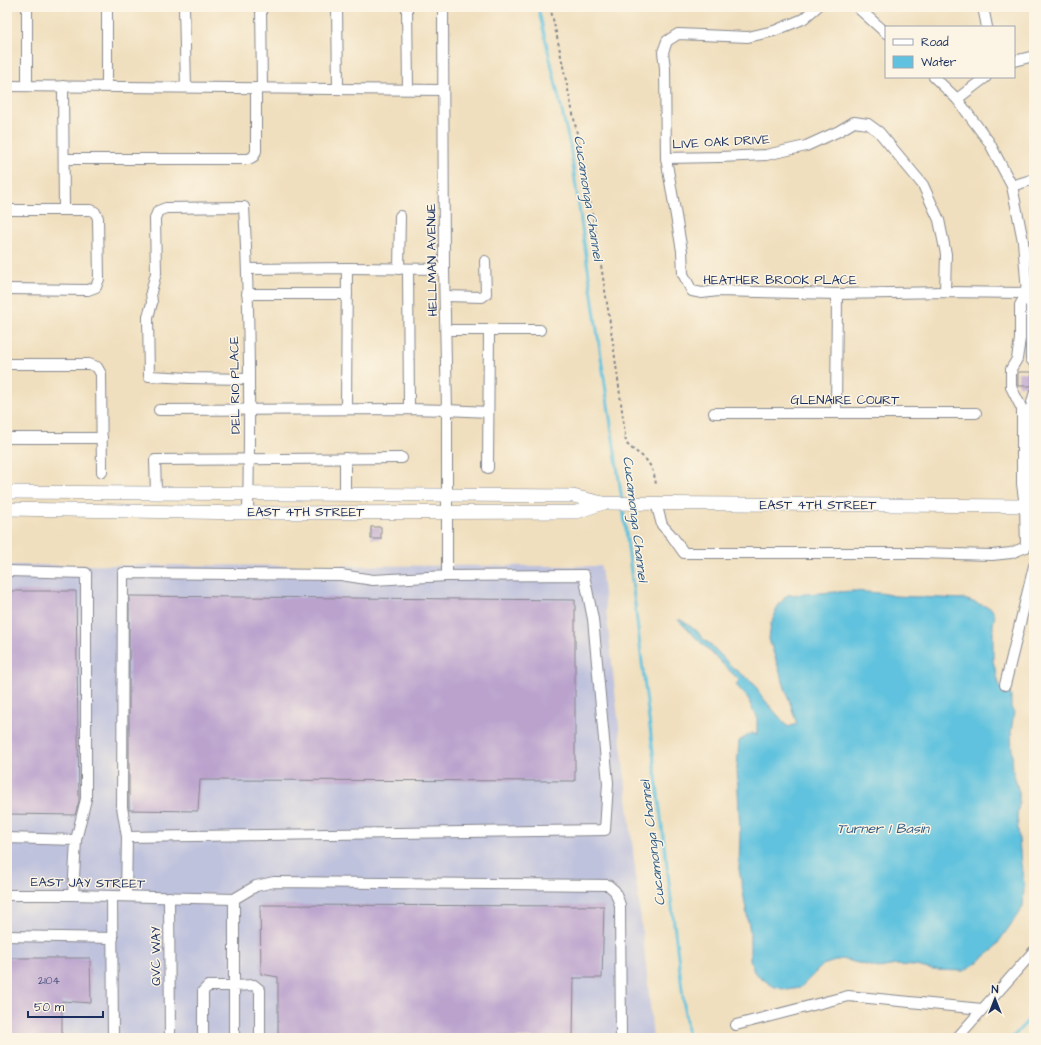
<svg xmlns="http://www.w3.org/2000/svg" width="1041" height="1045" viewBox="0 0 1041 1045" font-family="'Architects Daughter',sans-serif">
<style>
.industrial{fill:#bfc2dd}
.water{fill:#60c2de;stroke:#3e789e}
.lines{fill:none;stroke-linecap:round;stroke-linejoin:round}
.stream{stroke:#60c2de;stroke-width:3}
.building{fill:#baa2cd}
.minor-casing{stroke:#86878e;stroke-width:12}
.major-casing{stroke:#86878e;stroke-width:14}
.path{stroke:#86878e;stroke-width:2;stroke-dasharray:3 3;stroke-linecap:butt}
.minor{stroke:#fff;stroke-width:10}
.major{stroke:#fff;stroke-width:13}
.labels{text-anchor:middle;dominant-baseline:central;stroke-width:3;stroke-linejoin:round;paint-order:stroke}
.number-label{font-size:11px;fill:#434c7a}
.street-label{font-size:13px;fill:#1b2f5e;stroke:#fcf5e5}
.water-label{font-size:14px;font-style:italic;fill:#305b84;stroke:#fcf5e5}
</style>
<rect width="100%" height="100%" fill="#fcf5e5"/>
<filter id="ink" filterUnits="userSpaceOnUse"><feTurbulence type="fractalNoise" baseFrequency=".025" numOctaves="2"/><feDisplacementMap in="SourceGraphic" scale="8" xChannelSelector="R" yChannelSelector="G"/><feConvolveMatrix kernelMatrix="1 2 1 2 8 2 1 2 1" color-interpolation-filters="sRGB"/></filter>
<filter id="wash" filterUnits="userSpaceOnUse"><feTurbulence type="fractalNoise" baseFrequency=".012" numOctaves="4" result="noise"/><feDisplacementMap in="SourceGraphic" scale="16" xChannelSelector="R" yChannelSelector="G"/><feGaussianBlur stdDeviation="0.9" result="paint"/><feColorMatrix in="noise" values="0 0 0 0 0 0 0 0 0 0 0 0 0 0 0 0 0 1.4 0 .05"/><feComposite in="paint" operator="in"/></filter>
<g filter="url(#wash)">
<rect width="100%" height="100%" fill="#f0dfbe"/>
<!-- industrial -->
<polygon class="industrial" points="7,565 601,566 648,983 653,1038 7,1038"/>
<!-- water -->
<polygon class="water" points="853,591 880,593 895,596 964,599 991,608 995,615 993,624 993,661 1000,687 1011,695 1011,708 1014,712 1011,732 1013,771 1019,793 1019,805 1017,815 1021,864 1024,885 1023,907 993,950 978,962 964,971 933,970 916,966 896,965 879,968 841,959 823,965 800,988 787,990 772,986 754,972 750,959 750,932 739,869 740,833 737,768 739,741 752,733 757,735 757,716 752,709 748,698 736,685 739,680 678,620 681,620 697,631 702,638 710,644 733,668 754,683 762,697 788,727 797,724 769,639 771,624 778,606 787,595"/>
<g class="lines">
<!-- stream -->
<g class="stream">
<polyline points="538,7 570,146 622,500"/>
<polyline points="623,507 688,1038"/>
<polyline points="1012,1038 1034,1014"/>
</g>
</g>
<g id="blocks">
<!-- building -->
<g class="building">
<rect x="1018" y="372" width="14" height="14"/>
<rect x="371" y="527" width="10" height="12"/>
<polygon points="7,591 76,591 79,801 75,815 7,814"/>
<polygon points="129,596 575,600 575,781 200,780 198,811 129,810"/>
<polygon points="260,905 604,906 602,978 574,978 573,1038 278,1038 278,977 261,974"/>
<polygon points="7,958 90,958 91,1003 62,1001 62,1038 7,1038"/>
</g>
</g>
</g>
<g filter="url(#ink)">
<use href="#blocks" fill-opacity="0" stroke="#86878e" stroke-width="1"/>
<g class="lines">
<defs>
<g id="minor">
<polyline points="27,7 27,86"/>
<polyline points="107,7 107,86"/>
<polyline points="184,7 186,87"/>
<polyline points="261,7 262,88"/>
<polyline points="337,7 338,89"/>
<polyline points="407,7 408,89"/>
<polyline points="817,7 803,19 774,31 748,37 678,34 667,41 663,52 665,68 666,158 682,251 683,274 692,291 702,293 718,291 837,294 945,292 1034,293"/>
<polyline points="857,7 886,33"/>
<polyline points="983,7 987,27"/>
<polyline points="1014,61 1034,56"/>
<polyline points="934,77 957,99 989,142 1012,186 1023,241 1027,293 1031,305 1031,359 1034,363"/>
<polyline points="7,86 443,90"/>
<polyline points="63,86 64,210"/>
<polyline points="957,99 986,77"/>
<polyline points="666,158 720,157 766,155 806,146 839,131 854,122 868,124 879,132 923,185 939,220 946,254 945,292"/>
<polyline points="64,159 249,159 254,156 256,151 256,88"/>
<polyline points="1012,186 1034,179"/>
<polyline points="7,210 90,210 95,212 98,218 99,279 96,287 88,290 7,289"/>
<polyline points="347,268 444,269"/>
<polyline points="247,269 347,268 346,409"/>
<polyline points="399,269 400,216"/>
<polyline points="408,269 409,409"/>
<polyline points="247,294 347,294"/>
<polyline points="445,296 482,297 486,294 485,261"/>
<polyline points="446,330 540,330"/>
<polyline points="7,364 89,364 97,367 101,374 102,472"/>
<path d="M248 379 189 378 149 376 148 317 152 303 151 292 156 273 155 218 158 211 166 208 244 207C250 309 250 411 248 513"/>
<polyline points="159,410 409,409 447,410 488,412"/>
<polyline points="714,413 976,413"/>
<polyline points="836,413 837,294"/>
<polyline points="7,438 102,438"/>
<polyline points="345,458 345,494"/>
<polyline points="488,468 489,330"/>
<polyline points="156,492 155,460 402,458"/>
<polyline points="1026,500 1031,483 1031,407 1034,395"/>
<polyline points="656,503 662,525 672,536 684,553 919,553 992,555 1011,553 1026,547"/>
<polyline points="1026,547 1025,506 1022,484 1022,409 1011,387 1011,369 1017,359 1020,339 1020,305 1027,293"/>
<polyline points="7,571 86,573 86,799 76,840"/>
<polyline points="1005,685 1034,566"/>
<polyline points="127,837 605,830 608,783 593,619 584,575 447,576"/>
<polyline points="7,838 76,840 73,895"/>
<polyline points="7,895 73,895 234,899 256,886 274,882 608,885 615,891 620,905 621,1038"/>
<polyline points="112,896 113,1038"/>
<polyline points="126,896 127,837 122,807 123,573 341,575 373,580 447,576 447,410 444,269 443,7"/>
<polyline points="169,897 170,1038"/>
<polyline points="7,936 113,938"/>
<polyline points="736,1025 848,996 982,1009"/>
<polyline points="203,1038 203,991 208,986 234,986 234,899"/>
<polyline points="234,1038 234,986 254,985 260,990 260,1038"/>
<polyline points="957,1038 1034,951"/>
</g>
<g id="major">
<polyline points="7,492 573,496 603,503 1034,506"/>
<polyline points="7,509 248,513 577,512 603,503"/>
</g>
</defs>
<!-- minor casing -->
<use href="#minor" class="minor-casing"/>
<!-- major casing -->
<use href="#major" class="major-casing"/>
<!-- path -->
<path class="path" d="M550 7C557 34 562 62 568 90 593 207 612 325 626 443 631 449 636 451 642 456 650 462 655 474 656 485"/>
<!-- minor -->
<use href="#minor" class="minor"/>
<!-- major -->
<use href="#major" class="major"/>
</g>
</g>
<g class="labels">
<!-- number labels -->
<g class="number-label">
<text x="49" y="980">2104</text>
</g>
<!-- street labels -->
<g class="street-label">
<text transform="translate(721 142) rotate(-3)">LIVE OAK DRIVE</text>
<text transform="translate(432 260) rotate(-91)">HELLMAN AVENUE</text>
<text x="780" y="280">HEATHER BROOK PLACE</text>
<text transform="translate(235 385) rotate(-91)">DEL RIO PLACE</text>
<text x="845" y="400">GLENAIRE COURT</text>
<text x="818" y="505">EAST 4TH STREET</text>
<text x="306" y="512">EAST 4TH STREET</text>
<text transform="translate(88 883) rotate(1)">EAST JAY STREET</text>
<text transform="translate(156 956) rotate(-90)">QVC WAY</text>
</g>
<!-- water labels -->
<g class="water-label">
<text transform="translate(588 198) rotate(81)">Cucamonga Channel</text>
<text transform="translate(635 519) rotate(83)">Cucamonga Channel</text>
<text x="883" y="829">Turner 1 Basin</text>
<text transform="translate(653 843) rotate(-97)">Cucamonga Channel</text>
</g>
</g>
<!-- margin -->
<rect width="1041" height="1045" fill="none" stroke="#fcf5e5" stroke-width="24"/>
<!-- legend -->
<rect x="885" y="26" width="130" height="52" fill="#fcf5e5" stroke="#a2a6af"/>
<rect x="893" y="39" width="20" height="6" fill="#ffffff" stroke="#a2a6af"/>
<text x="921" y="46" font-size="12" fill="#1b2f5e">Road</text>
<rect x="893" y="56" width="20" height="12" fill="#60c2de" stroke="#a2a6af"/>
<text x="921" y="66" font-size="12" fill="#1b2f5e">Water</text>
<!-- north arrow -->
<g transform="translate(995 999)" stroke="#fcf5e5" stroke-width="3" paint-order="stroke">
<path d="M0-3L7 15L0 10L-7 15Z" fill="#1b2f5e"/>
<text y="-6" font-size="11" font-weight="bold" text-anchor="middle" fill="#1b2f5e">N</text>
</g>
<!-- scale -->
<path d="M28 1011v6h75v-6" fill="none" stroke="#1b2f5e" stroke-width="2"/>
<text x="34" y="1011" font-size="12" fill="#1b2f5e" stroke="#fcf5e5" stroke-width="3" paint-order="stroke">50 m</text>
</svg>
